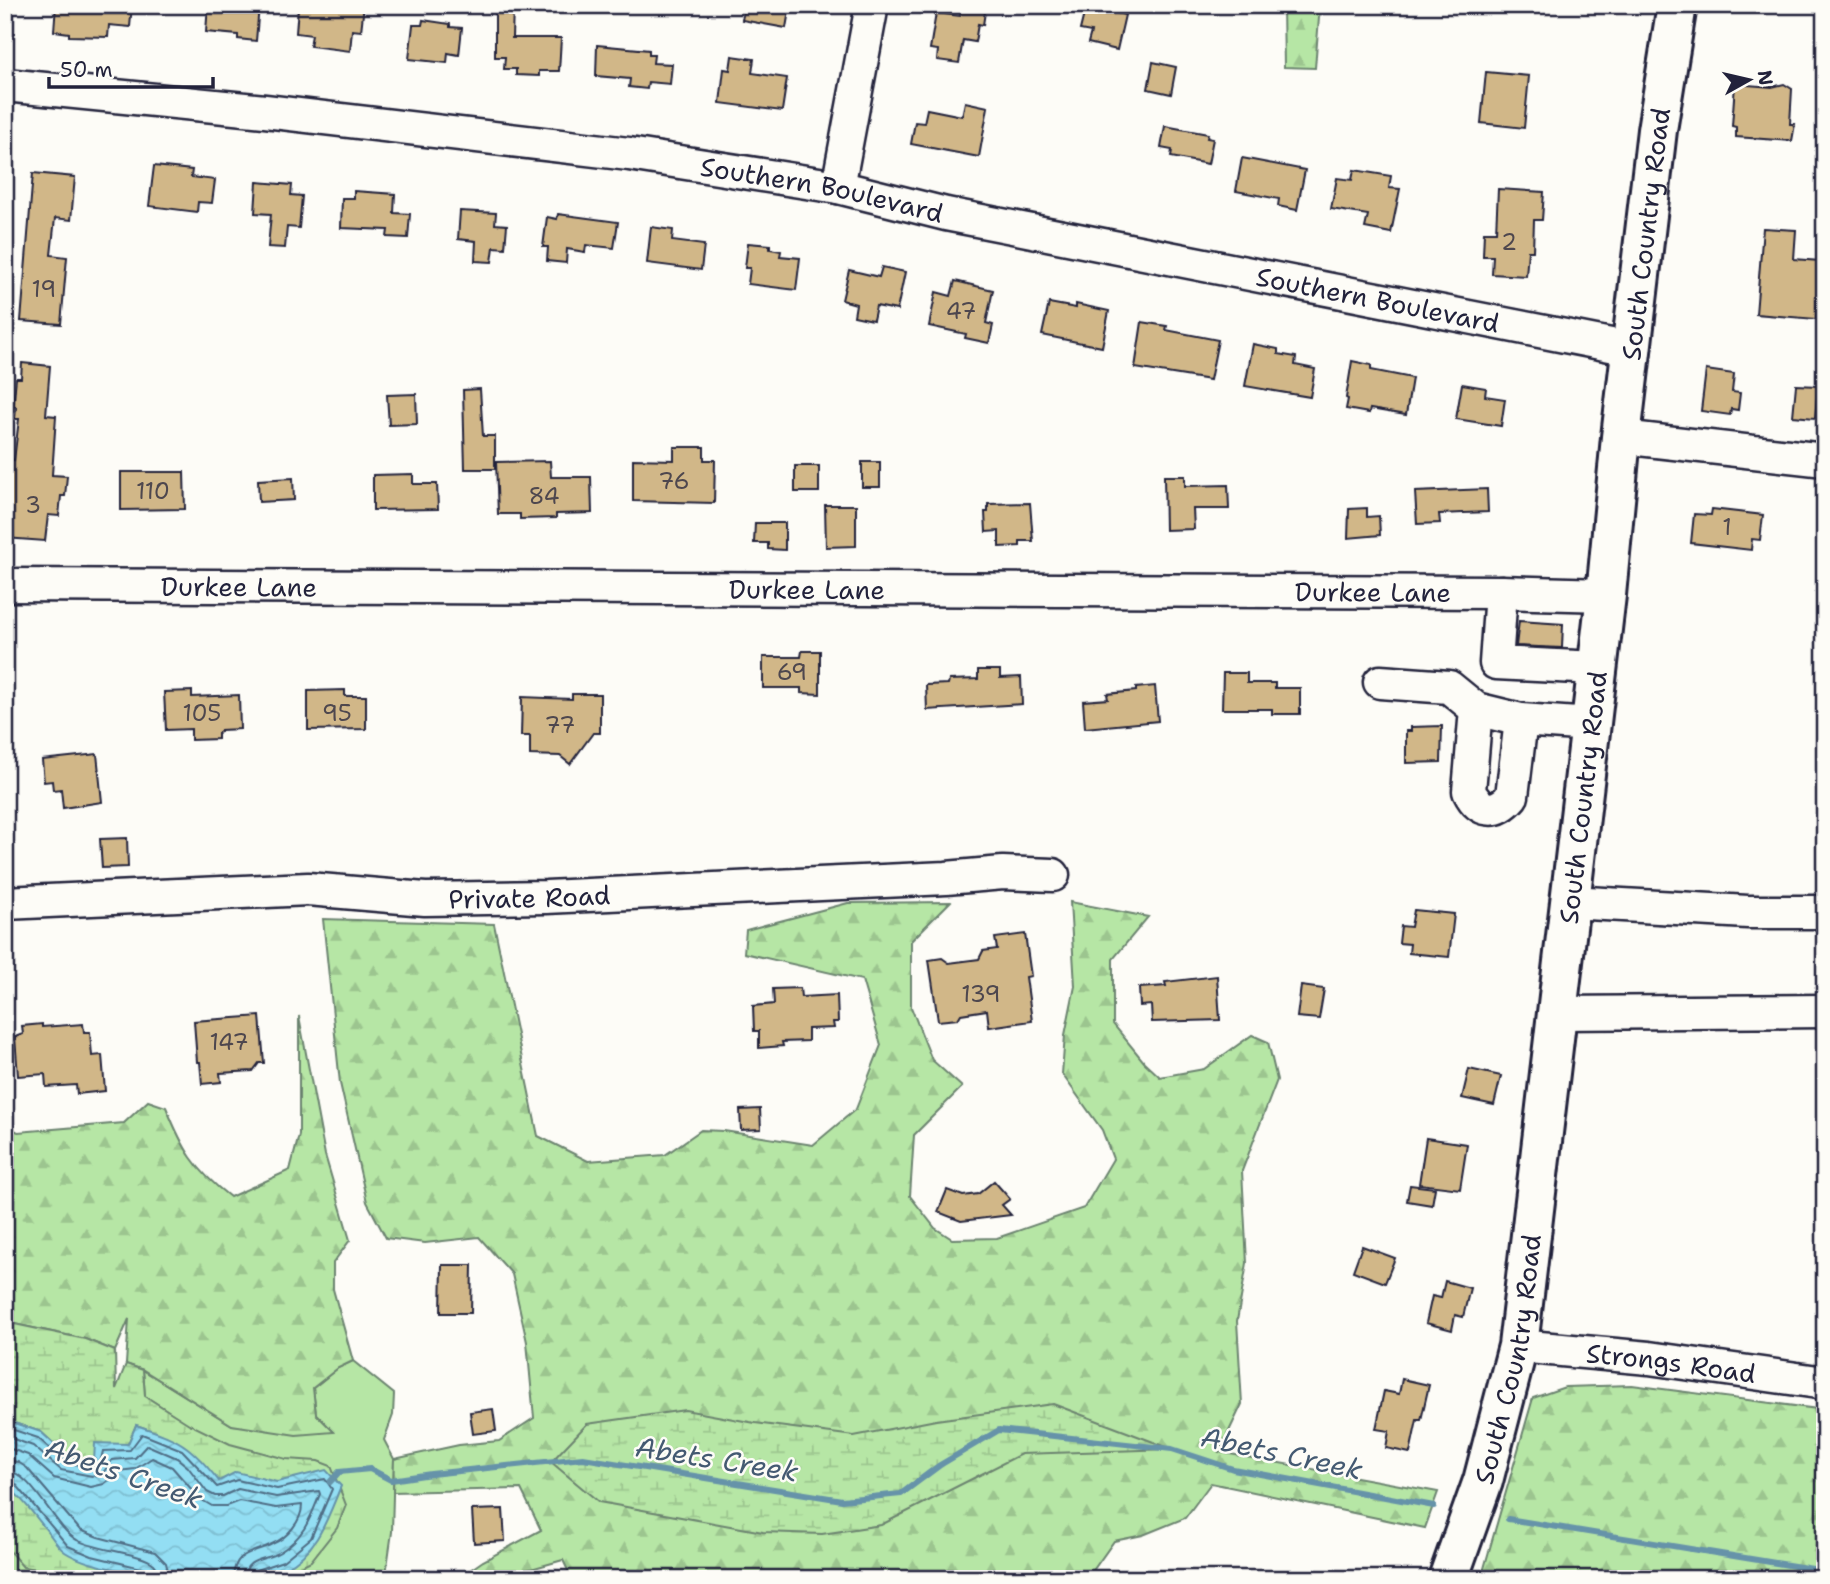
<svg xmlns="http://www.w3.org/2000/svg" width="1830" height="1584" viewBox="0 0 1830 1584" font-family="'Shantell Sans',sans-serif">
<style>
.green{fill:#b6e6a5;stroke:#6c8470;stroke-width:2}
.forest{fill:url(#forest-firs);stroke:#6c8470;stroke-width:2}
.wetland{fill:url(#wetland-marsh);stroke:#6c8470;stroke-width:2}
.water{fill:url(#water-waves);stroke:#6693a9;stroke-width:2}
.lines{fill:none;stroke-linecap:round;stroke-linejoin:round}
.shore{stroke:#4f6d85;stroke-width:2}
.stream{stroke:#6693a9;stroke-width:6}
.building{fill:#d1b788;stroke:#22223b;stroke-width:2}
.minor-casing{stroke:#22223b;stroke-width:37}
.major-casing{stroke:#22223b;stroke-width:44}
.minor{stroke:#fdfcf7;stroke-width:32}
.major{stroke:#fdfcf7;stroke-width:38}
.labels{text-anchor:middle;dominant-baseline:central;stroke-width:5;stroke-linejoin:round;paint-order:stroke}
.number-label{font-size:23px;fill:#4e474e}
.street-label{font-size:26px;fill:#22223b;stroke:#fdfcf7}
.water-label{font-size:28px;font-style:italic;fill:#445a72;stroke:#fdfcf7}
</style>
<defs>
<pattern id="forest-firs" width="22" height="20" patternUnits="userSpaceOnUse" patternTransform="scale(1.75)"><rect width="22" height="20" fill="#b6e6a5"/><path d="M5 1l3.5 6h-7zM16 11l3.5 6h-7z" fill="#9cc58f"/></pattern>
<pattern id="wetland-marsh" width="20" height="14" patternUnits="userSpaceOnUse" patternTransform="scale(1.75)"><rect width="20" height="14" fill="#b6e6a5"/><path d="M1 5h8M5 5V1M11 12h8M15 12V8" fill="none" stroke="#9cc58f"/></pattern>
<pattern id="water-waves" width="16" height="10" patternUnits="userSpaceOnUse" patternTransform="scale(1.75)"><rect width="16" height="10" fill="#93def3"/><path d="M0 5q4-4 8 0t8 0" fill="none" stroke="#7ebed1"/></pattern>
</defs>
<rect width="100%" height="100%" fill="#fdfcf7"/>
<filter id="ink" filterUnits="userSpaceOnUse"><feTurbulence type="fractalNoise" baseFrequency=".0143" numOctaves="2"/><feDisplacementMap in="SourceGraphic" scale="14" xChannelSelector="R" yChannelSelector="G"/><feConvolveMatrix kernelMatrix="1 2 1 2 8 2 1 2 1" color-interpolation-filters="sRGB"/></filter>
<g filter="url(#ink)">
<!-- green -->
<g class="green">
<polygon points="353,1361 394,1394 393,1415 384,1440 394,1459 392,1532 386,1574 376,1579 247,1579 277,1482 145,1396 143,1370 232,1425 333,1431 316,1414 313,1388 338,1368"/>
<polygon points="5,1485 156,1579 5,1579"/>
</g>
<!-- forest -->
<g class="forest">
<polygon points="1283,5 1320,5 1315,68 1284,67"/>
<polygon points="950,902 911,941 911,1007 932,1060 962,1087 914,1135 910,1196 935,1228 952,1239 997,1238 1084,1208 1113,1159 1102,1130 1062,1074 1065,1035 1075,986 1070,902 1148,917 1113,959 1113,1024 1144,1062 1160,1077 1204,1069 1252,1035 1268,1042 1277,1080 1242,1171 1247,1263 1237,1321 1242,1404 1219,1452 1438,1492 1425,1528 1211,1483 1185,1518 1143,1535 1114,1541 1087,1579 572,1579 563,1560 513,1574 460,1577 483,1561 541,1530 521,1489 393,1492 394,1459 459,1445 499,1441 534,1418 527,1342 512,1274 479,1237 425,1243 386,1238 367,1202 340,1083 323,919 494,924 538,1136 588,1161 665,1155 701,1130 724,1131 813,1145 856,1109 881,1045 862,980 744,953 746,930 848,903"/>
<path d="M299 1016 325 1155 350 1240 333 1263V1289L353 1361 338 1368 313 1388 316 1414 334 1432 296 1435 232 1425 143 1370 126 1364 129 1319 115 1351 85 1339 5 1322V1125L18 1132 124 1123 148 1101 166 1107C183 1149 194 1169 230 1197L290 1170 299 1135Z"/>
<polygon points="1632,1385 1825,1410 1825,1579 1481,1579 1533,1398 1565,1387"/>
</g>
<!-- wetland -->
<g class="wetland">
<polygon points="5,1322 85,1339 115,1351 116,1389 126,1364 143,1370 145,1396 189,1424 230,1444 286,1459 318,1461 331,1466 346,1505 337,1528 311,1561 275,1579 116,1579 23,1567 5,1546 5,1469 86,1489 145,1428 136,1425 128,1444 94,1461 66,1455 41,1432 5,1420"/>
<polygon points="1053,1404 1172,1449 1021,1454 881,1525 822,1534 763,1532 599,1502 551,1462 587,1424 685,1410 755,1423 854,1436 936,1420"/>
</g>
<!-- water -->
<path class="water" d="M5 1420 41 1432 66 1455 94 1461 95 1443 128 1444 136 1425C181 1440 189 1444 219 1481L236 1472 277 1482 326 1470 341 1486C328 1517 317 1553 285 1568 239 1584 109 1580 65 1552 59 1548 53 1539 48 1532 35 1516 22 1497 5 1485Z"/>
<g class="lines">
<!-- shore -->
<g class="shore">
<polyline points="5,1427 38,1438 64,1461 92,1468 100,1464 103,1451 130,1450 142,1434 182,1450 217,1487 237,1480 277,1489 325,1479 332,1489 311,1538 283,1561 256,1570 252,1579"/>
<path d="M5 1436 33 1446 61 1470 92 1476 103 1473 112 1460 135 1458 147 1445 177 1458 188 1467 207 1492 215 1496H223L238 1489 276 1497 319 1491 320 1494C310 1519 304 1537 280 1552 266 1561 245 1556 244 1579"/>
<path d="M5 1447 28 1455 54 1478 91 1487 104 1484 119 1471 135 1469 152 1458 172 1467 200 1499 212 1506H226L239 1501 276 1508 302 1505C302 1521 287 1538 272 1544 253 1554 234 1550 233 1579"/>
<polyline points="5,1460 18,1462 27,1468 80,1530 98,1537 155,1552 166,1563 170,1579"/>
<path d="M5 1470C33 1472 55 1529 77 1540 95 1550 142 1553 154 1564 158 1568 159 1573 159 1579"/>
<polyline points="5,1479 14,1482 68,1546 92,1556 145,1569 149,1573 150,1579"/>
</g>
<!-- stream -->
<g class="stream">
<polyline points="330,1482 339,1472 370,1469 391,1480 431,1474 583,1458 842,1500 901,1494 940,1465 999,1430 1172,1449 1233,1469 1434,1506"/>
<polyline points="1508,1519 1825,1571"/>
</g>
</g>
<!-- building -->
<g class="building">
<polygon points="56,5 132,5 130,27 109,25 108,37 69,36 69,33 54,31"/>
<polygon points="208,5 259,5 256,41 238,39 238,35 206,32"/>
<polygon points="304,5 364,5 361,31 352,30 350,51 310,46 312,35 296,33 298,7 304,7"/>
<polygon points="745,5 790,5 786,28 742,20"/>
<polygon points="961,5 986,5 983,25 978,24 975,42 963,40 959,63 937,60 938,50 930,49 936,13 960,16"/>
<polygon points="1086,6 1125,15 1117,50 1088,43 1091,32 1080,30"/>
<polygon points="495,7 513,7 512,38 561,38 559,71 539,71 539,76 516,75 516,69 504,69 505,57 495,57"/>
<polygon points="423,20 450,24 450,27 462,28 459,55 448,53 447,63 409,59 413,25 422,25"/>
<polygon points="597,45 649,50 649,55 654,55 653,63 672,64 670,84 648,82 647,89 629,87 630,79 596,76"/>
<polygon points="732,56 754,59 752,73 787,78 782,111 720,103 724,69 730,70"/>
<polygon points="1153,62 1176,67 1171,94 1148,89"/>
<polygon points="1486,72 1529,76 1524,128 1481,123"/>
<polygon points="1735,84 1772,87 1784,84 1792,89 1790,124 1795,124 1792,141 1736,137 1736,127 1732,126"/>
<polygon points="965,102 988,107 979,157 911,144 915,122 924,123 927,109 962,116"/>
<polygon points="1165,126 1208,134 1207,138 1213,139 1208,164 1171,157 1172,150 1161,148"/>
<polygon points="1242,158 1305,170 1297,210 1278,206 1279,199 1236,191"/>
<polygon points="154,166 192,170 191,177 215,180 212,203 198,202 197,212 149,206"/>
<polygon points="1354,170 1391,176 1389,188 1400,189 1391,233 1365,228 1368,215 1331,209 1337,178 1352,180"/>
<polygon points="33,173 75,177 71,220 55,218 51,255 67,257 61,324 21,321"/>
<polygon points="257,182 292,185 291,195 302,196 299,228 287,227 285,248 268,247 271,214 255,213"/>
<polygon points="1498,189 1544,192 1542,220 1534,220 1533,251 1528,251 1526,276 1492,274 1493,256 1483,256 1484,232 1496,232"/>
<polygon points="354,191 395,194 394,213 410,214 408,238 387,237 388,230 341,228 342,198 354,198"/>
<polygon points="460,211 496,213 495,224 507,225 505,248 494,247 492,262 475,261 476,241 458,239"/>
<polygon points="558,214 618,222 614,248 586,245 585,252 567,249 566,263 547,261 548,247 543,247 547,217 557,219"/>
<polygon points="651,227 673,230 672,241 704,245 701,270 647,263"/>
<polygon points="1763,228 1796,230 1794,259 1820,261 1816,319 1756,314"/>
<polygon points="748,243 770,245 770,249 781,251 780,256 800,258 796,290 748,284 750,268 745,268"/>
<polygon points="882,267 905,272 897,310 876,306 873,320 854,316 856,304 842,300 849,270 879,277"/>
<polygon points="955,281 993,290 986,323 993,325 989,343 965,338 966,334 929,326 936,292 951,296"/>
<polygon points="1049,303 1076,308 1076,304 1109,311 1102,347 1042,335"/>
<polygon points="1142,322 1167,326 1166,330 1218,340 1210,380 1135,368"/>
<polygon points="1253,344 1278,349 1278,354 1296,357 1295,365 1315,369 1310,397 1245,386"/>
<polygon points="1352,361 1371,365 1371,370 1412,378 1406,415 1370,409 1369,413 1346,409 1348,399 1346,398"/>
<polygon points="22,363 50,366 46,415 56,416 52,475 67,476 65,496 61,496 59,516 48,515 45,541 5,538 7,459 14,460 19,419 15,419 16,407 13,406 16,378 21,378"/>
<polygon points="1706,370 1734,374 1732,392 1740,393 1738,410 1731,409 1730,415 1701,411"/>
<polygon points="1462,384 1486,388 1485,396 1505,399 1501,426 1456,419"/>
<polygon points="1796,385 1818,386 1815,418 1793,416"/>
<polygon points="480,389 483,436 495,436 495,469 465,469 463,390"/>
<polygon points="416,394 417,424 389,425 387,395"/>
<polygon points="674,447 704,447 704,460 715,460 714,503 633,501 633,459 674,460"/>
<polygon points="550,461 551,477 591,477 592,513 556,514 556,518 520,519 520,514 498,514 496,462"/>
<rect x="862" y="462" width="18" height="25"/>
<rect x="795" y="466" width="24" height="26"/>
<polygon points="121,472 184,472 185,509 121,510"/>
<polygon points="413,474 413,484 437,484 438,509 373,510 373,475"/>
<polygon points="1164,476 1185,476 1185,486 1228,485 1229,509 1193,509 1194,529 1165,530"/>
<polygon points="293,478 294,500 259,502 258,480"/>
<polygon points="1487,489 1488,512 1439,514 1440,523 1417,524 1415,492"/>
<polygon points="1030,503 1033,541 1020,541 1020,546 999,547 999,531 986,532 985,512 988,512 988,504"/>
<polygon points="825,505 856,505 856,546 826,547"/>
<polygon points="1367,508 1367,517 1379,516 1380,535 1348,538 1349,509"/>
<polygon points="1712,509 1763,515 1760,540 1752,539 1751,550 1691,543 1694,514 1711,515"/>
<polygon points="755,523 785,523 785,550 768,549 768,543 754,543"/>
<polygon points="1519,621 1563,624 1562,648 1516,646"/>
<polygon points="802,651 820,651 820,694 801,693 801,688 763,688 763,657 801,657"/>
<polygon points="978,670 1000,670 1000,678 1021,677 1022,704 927,710 926,685 948,684 949,680 978,679"/>
<polygon points="1223,673 1247,673 1247,683 1275,683 1275,688 1300,688 1300,714 1272,714 1272,709 1222,709"/>
<polygon points="1155,686 1158,721 1085,728 1083,701 1108,699 1107,694 1136,691 1136,688"/>
<polygon points="345,690 345,696 366,696 366,729 308,730 308,691"/>
<polygon points="192,691 192,697 239,695 240,729 221,730 221,732 218,733 218,739 191,740 191,729 166,730 164,692"/>
<polygon points="572,694 600,694 600,733 593,733 570,764 560,756 530,755 530,736 521,736 522,697 572,699"/>
<polygon points="1442,726 1441,762 1406,763 1406,731 1411,731 1411,727"/>
<polygon points="97,754 102,802 63,808 61,789 53,790 52,781 44,782 42,760"/>
<polygon points="127,838 128,867 102,868 100,839"/>
<polygon points="1414,910 1454,914 1449,957 1409,953 1410,944 1399,943 1401,926 1411,927"/>
<polygon points="1025,934 1031,976 1026,977 1032,1021 989,1027 987,1010 961,1014 958,1019 938,1021 929,960 942,958 949,963 979,959 983,951 997,949 995,938"/>
<polygon points="1217,976 1220,1020 1152,1022 1151,1005 1140,1006 1139,988 1166,986 1165,982"/>
<polygon points="1301,986 1324,989 1319,1019 1297,1017"/>
<polygon points="800,988 801,997 837,995 838,1022 833,1022 834,1028 808,1029 808,1041 782,1042 783,1046 759,1048 759,1031 754,1031 753,1006 774,1004 773,989"/>
<polygon points="260,1016 264,1063 259,1063 253,1071 220,1073 221,1082 202,1084 200,1062 197,1062 194,1021"/>
<polygon points="42,1024 42,1027 83,1024 84,1032 90,1032 92,1056 102,1055 105,1091 77,1094 76,1085 46,1087 45,1074 18,1076 15,1037 23,1034 22,1026"/>
<polygon points="1469,1069 1501,1076 1494,1105 1462,1098"/>
<polygon points="760,1109 761,1129 741,1130 740,1110"/>
<polygon points="1426,1138 1467,1144 1460,1189 1419,1184"/>
<polygon points="994,1181 1010,1199 1002,1205 1011,1215 961,1221 938,1212 947,1190 963,1196 978,1194"/>
<polygon points="1410,1185 1435,1188 1432,1205 1407,1201"/>
<polygon points="1362,1246 1395,1258 1385,1283 1353,1271"/>
<polygon points="442,1265 472,1265 471,1313 441,1313"/>
<polygon points="1445,1281 1470,1288 1463,1317 1455,1315 1452,1330 1426,1323 1432,1296 1441,1298"/>
<polygon points="1402,1379 1429,1385 1421,1420 1417,1420 1410,1453 1386,1448 1389,1431 1376,1429 1384,1391 1399,1394"/>
<polygon points="493,1409 496,1431 473,1434 470,1412"/>
<polygon points="503,1509 505,1541 474,1543 472,1510"/>
</g>
<g class="lines">
<defs>
<g id="minor">
<path id="s1" d="M5 85 265 111 629 154 838 187 946 214 1631 349"/>
<polyline points="838,187 872,5"/>
<polyline points="1621,437 1825,460"/>
<path id="s2" d="M5 585 1501 592 1606 595"/>
<polyline points="1501,592 1496,663 1598,668"/>
<polyline points="1380,682 1449,687 1476,709 1521,720 1591,725"/>
<path d="M1476 709 1469 791C1479 812 1496 815 1512 796L1521 720"/>
<polyline points="1569,902 1748,912 1825,912"/>
<path id="s3" d="M5 903 308 889 425 899 546 897 946 878 1003 873 1053 875"/>
<polyline points="1557,1013 1825,1011"/>
<path id="s4" d="M1518 1346 1649 1358 1825 1383"/>
</g>
<g id="major">
<path id="s5" d="M1448 1579 1483 1481 1518 1346 1606 595 1621 437 1657 130 1677 5"/>
</g>
</defs>
<!-- minor casing -->
<use href="#minor" class="minor-casing"/>
<!-- major casing -->
<use href="#major" class="major-casing"/>
<!-- minor -->
<use href="#minor" class="minor"/>
<!-- major -->
<use href="#major" class="major"/>
</g>
</g>
<g class="labels">
<!-- number labels -->
<g class="number-label">
<text x="1509" y="242">2</text>
<text x="44" y="289">19</text>
<text x="961" y="311">47</text>
<text x="674" y="481">76</text>
<text x="153" y="491">110</text>
<text x="544" y="496">84</text>
<text x="33" y="505">3</text>
<text x="1727" y="527">1</text>
<text x="792" y="672">69</text>
<text x="202" y="713">105</text>
<text x="337" y="713">95</text>
<text x="560" y="725">77</text>
<text x="981" y="994">139</text>
<text x="229" y="1042">147</text>
</g>
<!-- street labels -->
<g class="street-label">
<text stroke="none"><textPath href="#s1" startOffset="824">Southern Boulevard</textPath></text>
<text stroke="none"><textPath href="#s5" startOffset="1363">South Country Road</textPath></text>
<text stroke="none"><textPath href="#s1" startOffset="1391">Southern Boulevard</textPath></text>
<text stroke="none"><textPath href="#s2" startOffset="234">Durkee Lane</textPath></text>
<text stroke="none"><textPath href="#s2" startOffset="802">Durkee Lane</textPath></text>
<text stroke="none"><textPath href="#s2" startOffset="1368">Durkee Lane</textPath></text>
<text stroke="none"><textPath href="#s5" startOffset="796">South Country Road</textPath></text>
<text stroke="none"><textPath href="#s3" startOffset="525">Private Road</textPath></text>
<text stroke="none"><textPath href="#s5" startOffset="229">South Country Road</textPath></text>
<text stroke="none"><textPath href="#s4" startOffset="154">Strongs Road</textPath></text>
</g>
<!-- water labels -->
<g class="water-label">
<text transform="translate(1282 1453) rotate(12)">Abets Creek</text>
<text transform="translate(717 1459) rotate(9)">Abets Creek</text>
<text transform="translate(124 1473) rotate(19)">Abets Creek</text>
</g>
</g>
<!-- margin -->
<rect width="1830" height="1584" fill="none" stroke="#fdfcf7" stroke-width="28"/>
<rect x="14" y="14" width="1802" height="1556" fill="none" stroke="#22223b" stroke-width="2.5" filter="url(#ink)"/>
<!-- north arrow -->
<g transform="translate(1749 80) rotate(82)" stroke="#fdfcf7" stroke-width="5" paint-order="stroke">
<path d="M0-5L12 26L0 18L-12 26Z" fill="#22223b"/>
<text y="-10" font-size="19" font-weight="bold" text-anchor="middle" fill="#22223b">N</text>
</g>
<!-- scale -->
<path d="M49 77v10h164v-10" fill="none" stroke="#22223b" stroke-width="3.5"/>
<text x="60" y="77" font-size="21" fill="#22223b" stroke="#fdfcf7" stroke-width="5" paint-order="stroke">50 m</text>
</svg>
